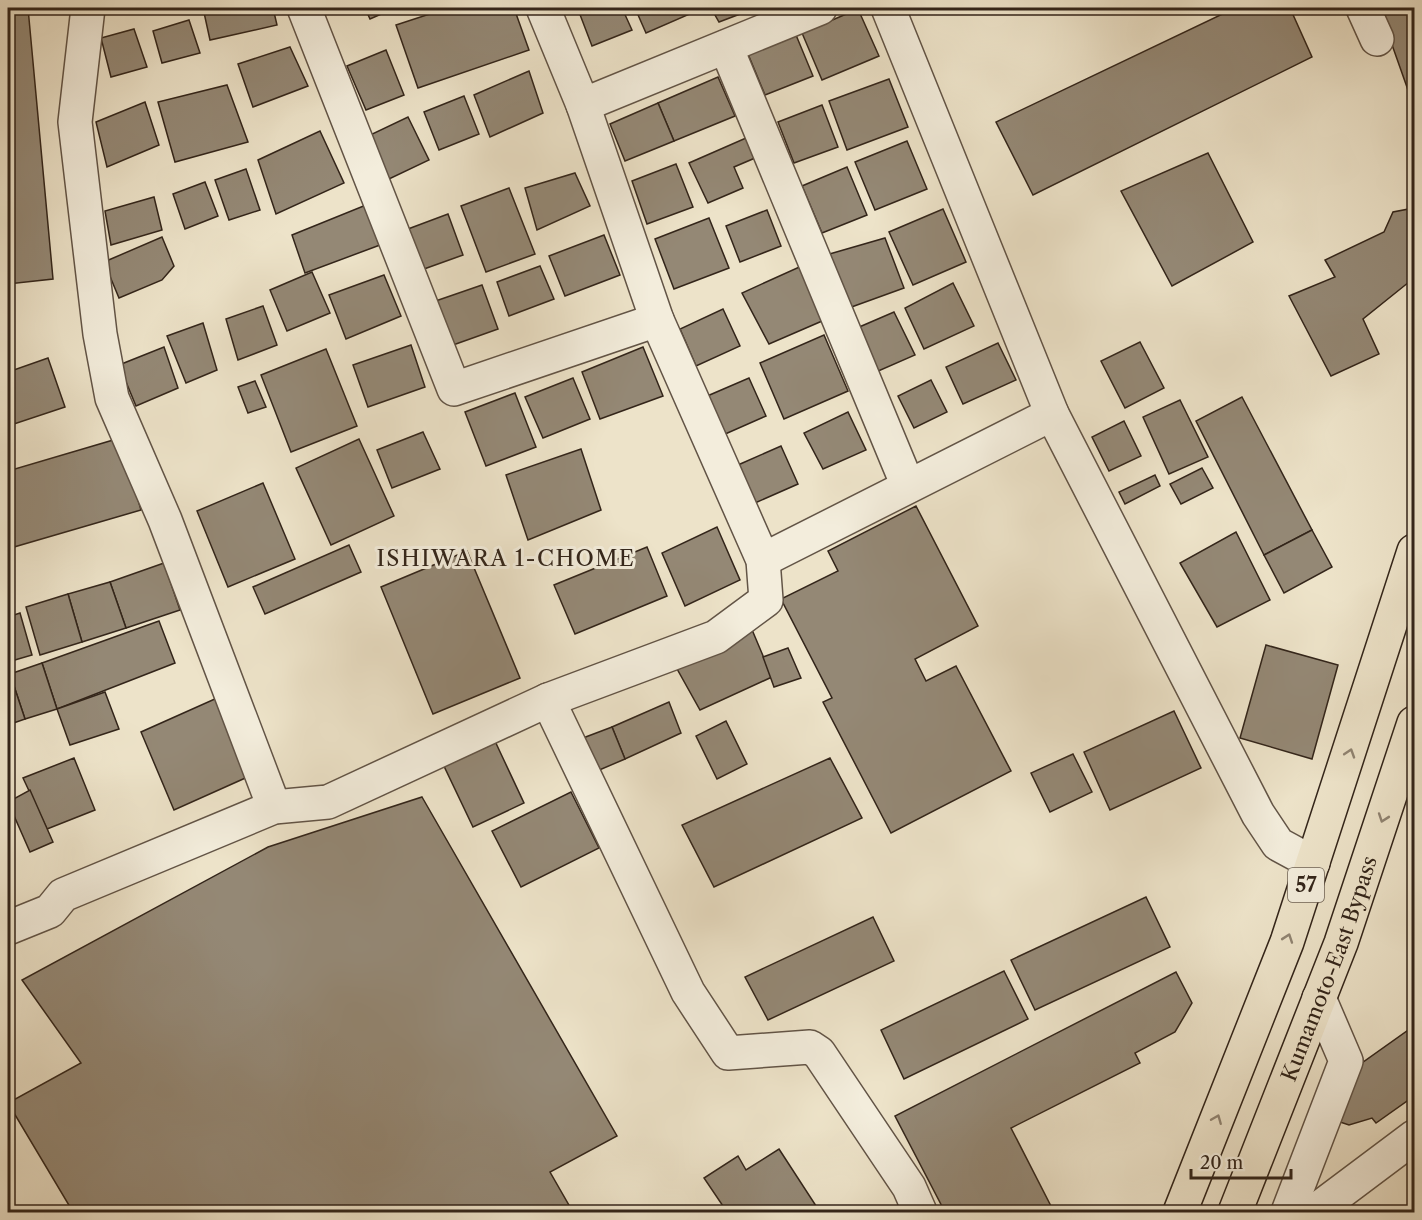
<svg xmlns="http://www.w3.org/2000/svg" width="1422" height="1220" viewBox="0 0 1422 1220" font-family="'Libre Caslon Text',serif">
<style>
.building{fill:#948875;stroke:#33251a;stroke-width:1.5}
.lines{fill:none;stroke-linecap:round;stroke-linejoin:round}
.street-casing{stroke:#625446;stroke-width:36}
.highway-casing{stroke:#33251a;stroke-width:36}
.street{stroke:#f3eddc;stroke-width:33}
.highway{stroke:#ede3c9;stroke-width:33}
.oneway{stroke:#908472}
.labels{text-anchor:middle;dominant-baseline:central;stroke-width:6;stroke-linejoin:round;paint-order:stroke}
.shield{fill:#f3eddc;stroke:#6d6154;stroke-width:1.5}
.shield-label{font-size:20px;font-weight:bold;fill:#33251a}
.street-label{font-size:21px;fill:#33251a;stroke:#f3eddc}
.neighbourhood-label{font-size:22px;letter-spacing:1.5px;fill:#33251a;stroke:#f3eddc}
</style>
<rect width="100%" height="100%" fill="#ede3c9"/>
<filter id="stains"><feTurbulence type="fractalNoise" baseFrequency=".00333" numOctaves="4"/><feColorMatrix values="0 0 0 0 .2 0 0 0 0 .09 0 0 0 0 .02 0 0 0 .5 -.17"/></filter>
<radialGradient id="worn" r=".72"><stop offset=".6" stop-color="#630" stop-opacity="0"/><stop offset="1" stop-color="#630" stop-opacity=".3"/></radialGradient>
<!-- building -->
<g class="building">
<polygon points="8,8 28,8 53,279 8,284"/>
<polygon points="203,8 273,8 277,25 210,40"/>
<polygon points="365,8 395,8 370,19"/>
<polygon points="448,8 514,8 529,50 418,88 396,25"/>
<polygon points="590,8 622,8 632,30 592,46 579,12"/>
<polygon points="635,8 698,8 699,10 646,33"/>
<polygon points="711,8 756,8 719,22"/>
<polygon points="1235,8 1290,8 1312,57 1033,195 996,122"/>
<polygon points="1379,8 1414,8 1414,107"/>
<polygon points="858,9 879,56 822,80 802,33"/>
<polygon points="189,20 200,53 162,63 153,31"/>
<polygon points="134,29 147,67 111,77 101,38"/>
<polygon points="796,35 813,76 765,95 748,54"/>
<polygon points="290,47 308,86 253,107 238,64"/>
<polygon points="386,50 404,95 366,110 347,66"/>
<polygon points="529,71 543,113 490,137 474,95"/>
<polygon points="718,77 735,116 674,141 658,103"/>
<polygon points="889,79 908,127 847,150 829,101"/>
<polygon points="227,85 248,142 175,162 158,102"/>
<polygon points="464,96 479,134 439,150 424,112"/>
<polygon points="145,102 159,145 107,167 96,122"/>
<polygon points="658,103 674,141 625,161 610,124"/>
<polygon points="822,105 838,147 794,163 778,122"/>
<polygon points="408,117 429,160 389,179 368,136"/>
<polygon points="320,131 344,183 276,214 258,160"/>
<polygon points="746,138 755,158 734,167 743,188 708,203 689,163"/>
<polygon points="907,141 927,189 875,210 855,162"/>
<polygon points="1208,153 1253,242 1172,286 1121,191"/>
<polygon points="676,164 693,207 647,224 632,181"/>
<polygon points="847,167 867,215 822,233 802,186"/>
<polygon points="246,169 260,210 229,220 215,180"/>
<polygon points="575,173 590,206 537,230 525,188"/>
<polygon points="205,182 218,216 185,229 173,194"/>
<polygon points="509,188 535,254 486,272 461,206"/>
<polygon points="154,197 162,230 111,245 105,211"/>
<polygon points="366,205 380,245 305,273 292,235"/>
<polygon points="1414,208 1414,278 1363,319 1379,354 1331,376 1289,296 1335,277 1325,260 1384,232 1393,212"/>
<polygon points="943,209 966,262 913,285 889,232"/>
<polygon points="767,210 781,246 740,262 726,226"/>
<polygon points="448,214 463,255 424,269 408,229"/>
<polygon points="709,218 729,268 674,289 655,239"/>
<polygon points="604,235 620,275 565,296 549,256"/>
<polygon points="162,237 174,266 162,280 119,298 104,262"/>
<polygon points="885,238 904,288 846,309 826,255"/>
<polygon points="806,264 829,318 769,344 742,293"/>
<polygon points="540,266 554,299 509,316 497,282"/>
<polygon points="312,272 330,313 287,331 270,290"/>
<polygon points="384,275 401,316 346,339 329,295"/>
<polygon points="953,283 974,326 924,349 905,308"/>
<polygon points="482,285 498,329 439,350 424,305"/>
<polygon points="263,306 277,345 238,360 226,319"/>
<polygon points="723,309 740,346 696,366 680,329"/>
<polygon points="894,312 915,355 876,372 857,328"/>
<polygon points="203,323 217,370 186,383 167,336"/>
<polygon points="824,335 848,391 784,419 760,363"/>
<polygon points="1140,342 1164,388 1125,408 1101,361"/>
<polygon points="998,343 1016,380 963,404 946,367"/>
<polygon points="411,345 425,387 368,407 353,365"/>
<polygon points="164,347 178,388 136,406 119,365"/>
<polygon points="643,347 663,396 600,419 582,372"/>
<polygon points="326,349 357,426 291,452 261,375"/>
<polygon points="48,358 65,407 8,426 8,372"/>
<polygon points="573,378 590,419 543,438 525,397"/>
<polygon points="749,378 766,416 723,435 705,397"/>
<polygon points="931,380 947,412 914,428 898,396"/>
<polygon points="255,381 266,407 248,413 238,387"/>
<polygon points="515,393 536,447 486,466 465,412"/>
<polygon points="1242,397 1312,530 1264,555 1196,421"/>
<polygon points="1180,400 1208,457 1169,474 1143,417"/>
<polygon points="848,412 866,450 823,469 804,433"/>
<polygon points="1124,421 1141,456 1109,471 1092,437"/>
<polygon points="423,432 440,469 392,488 377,450"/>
<polygon points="120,438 141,510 14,547 8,526 8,471"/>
<polygon points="359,439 394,516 331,545 296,468"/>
<polygon points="781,446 798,484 755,503 738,465"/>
<polygon points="581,449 601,510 528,540 506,475"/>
<polygon points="1202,468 1213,488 1181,504 1170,484"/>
<polygon points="1155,475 1160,486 1125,504 1119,492"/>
<polygon points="263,483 295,559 228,587 197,511"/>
<polygon points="916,506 978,626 915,659 926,681 956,666 1011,771 891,833 823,702 832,698 781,599 838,571 828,551"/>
<polygon points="717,527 740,580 685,606 662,553"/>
<polygon points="1312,530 1332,567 1284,593 1264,555"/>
<polygon points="1236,532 1270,600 1217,627 1180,563"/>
<polygon points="349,545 361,572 265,614 253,587"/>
<polygon points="647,547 667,596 575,634 554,585"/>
<polygon points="467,551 520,678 433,714 381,587"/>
<polygon points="164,563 180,610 126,628 110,582"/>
<polygon points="110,582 126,628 82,642 68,594"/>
<polygon points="68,594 82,642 40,655 26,607"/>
<polygon points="20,613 32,655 8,662 8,617"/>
<polygon points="159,621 175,663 57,709 42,663"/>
<polygon points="750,625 772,677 700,710 676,667"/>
<polygon points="1266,645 1338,665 1312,759 1240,738"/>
<polygon points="788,648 801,678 774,687 763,657"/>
<polygon points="42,663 57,709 25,719 10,674"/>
<polygon points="10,674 25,719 8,725 8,675"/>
<polygon points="105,692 119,729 70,745 57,709"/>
<polygon points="217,698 252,775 174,810 141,732"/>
<polygon points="669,702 681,733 625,759 612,727"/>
<polygon points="1174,711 1201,768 1110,810 1084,752"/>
<polygon points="726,721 747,764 717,779 696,736"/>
<polygon points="612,727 625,759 597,771 583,738"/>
<polygon points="494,739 524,803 473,827 443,764"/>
<polygon points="1073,754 1092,792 1050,812 1031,773"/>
<polygon points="74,758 95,810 47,829 23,778"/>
<polygon points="830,758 862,818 714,887 682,825"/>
<polygon points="30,790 53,842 30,852 8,802"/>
<polygon points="571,792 599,848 521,887 492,831"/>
<polygon points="422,797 617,1136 550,1172 570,1207 560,1212 73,1212 8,1103 81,1063 22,980 268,847"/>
<polygon points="1146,897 1170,947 1035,1010 1011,960"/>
<polygon points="873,917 894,961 768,1020 745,977"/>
<polygon points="1004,971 1028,1019 904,1079 881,1030"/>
<polygon points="1176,972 1192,1003 1175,1032 1135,1053 1140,1063 1011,1128 1054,1212 945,1212 895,1116"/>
<polygon points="1414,1026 1414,1096 1376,1123 1372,1118 1349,1125 1337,1121 1345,1075"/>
<polygon points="779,1149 820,1212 727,1212 704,1178 738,1156 746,1170"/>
<polygon points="1093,1207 1096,1212 1081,1212"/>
</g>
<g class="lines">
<defs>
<g id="street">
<polyline points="88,8 75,122 100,334 112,398 165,520 274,807"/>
<polyline points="304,8 454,389 657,320"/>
<polyline points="888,8 1052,414 1258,814 1278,844 1313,863"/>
<polyline points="1363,8 1377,39"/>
<polyline points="726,47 908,486"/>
<polyline points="583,105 820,8"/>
<polyline points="763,560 1052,414"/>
<polyline points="548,700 688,992 728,1053 810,1047 819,1053 909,1187 920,1212"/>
<polyline points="8,928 50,911 63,895 274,807 328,802 548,700 716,637 766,600 763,560 657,320 583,105 543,8"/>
<polyline points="1288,1212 1346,1061 1319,998"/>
<polyline points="1314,1212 1414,1137"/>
</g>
<g id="highway">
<polyline points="1180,1212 1287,942 1414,551"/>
<path id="s1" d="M1235 1212 1341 943 1414 723"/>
</g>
</defs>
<!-- street casing -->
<use href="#street" class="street-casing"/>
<!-- highway casing -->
<use href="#highway" class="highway-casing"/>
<!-- street -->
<use href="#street" class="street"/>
<!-- highway -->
<use href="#highway" class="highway"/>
</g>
<!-- one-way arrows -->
<defs><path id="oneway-chevron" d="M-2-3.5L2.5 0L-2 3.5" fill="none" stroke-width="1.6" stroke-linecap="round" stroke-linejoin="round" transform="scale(1.5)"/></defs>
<g class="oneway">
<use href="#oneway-chevron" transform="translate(1350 753) rotate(-72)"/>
<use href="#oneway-chevron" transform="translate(1383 818) rotate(109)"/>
<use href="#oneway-chevron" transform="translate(1288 938) rotate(-71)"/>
<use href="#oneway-chevron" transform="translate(1217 1119) rotate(-68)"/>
</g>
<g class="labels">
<!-- shield labels -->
<rect class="shield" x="1288" y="868" width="36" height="34" rx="4.5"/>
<g class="shield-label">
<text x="1306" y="885">57</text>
</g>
<!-- street labels -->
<g class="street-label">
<text stroke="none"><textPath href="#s1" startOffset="261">Kumamoto-East Bypass</textPath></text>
</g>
<!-- neighbourhood labels -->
<g class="neighbourhood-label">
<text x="506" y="558">ISHIWARA 1-CHOME</text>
</g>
</g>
<!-- margin -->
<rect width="1422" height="1220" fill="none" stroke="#ede3c9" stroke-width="30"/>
<rect x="9" y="9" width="1404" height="1202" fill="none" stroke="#33251a" stroke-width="3"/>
<rect x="15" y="15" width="1392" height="1190" fill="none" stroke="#33251a" stroke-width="1.5"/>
<!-- scale -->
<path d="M1191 1169v9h100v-9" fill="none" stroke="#33251a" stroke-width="3"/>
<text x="1200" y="1169" font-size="18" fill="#33251a" stroke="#f3eddc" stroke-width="4.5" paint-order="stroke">20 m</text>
<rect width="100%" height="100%" filter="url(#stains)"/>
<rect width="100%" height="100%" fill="url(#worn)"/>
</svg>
